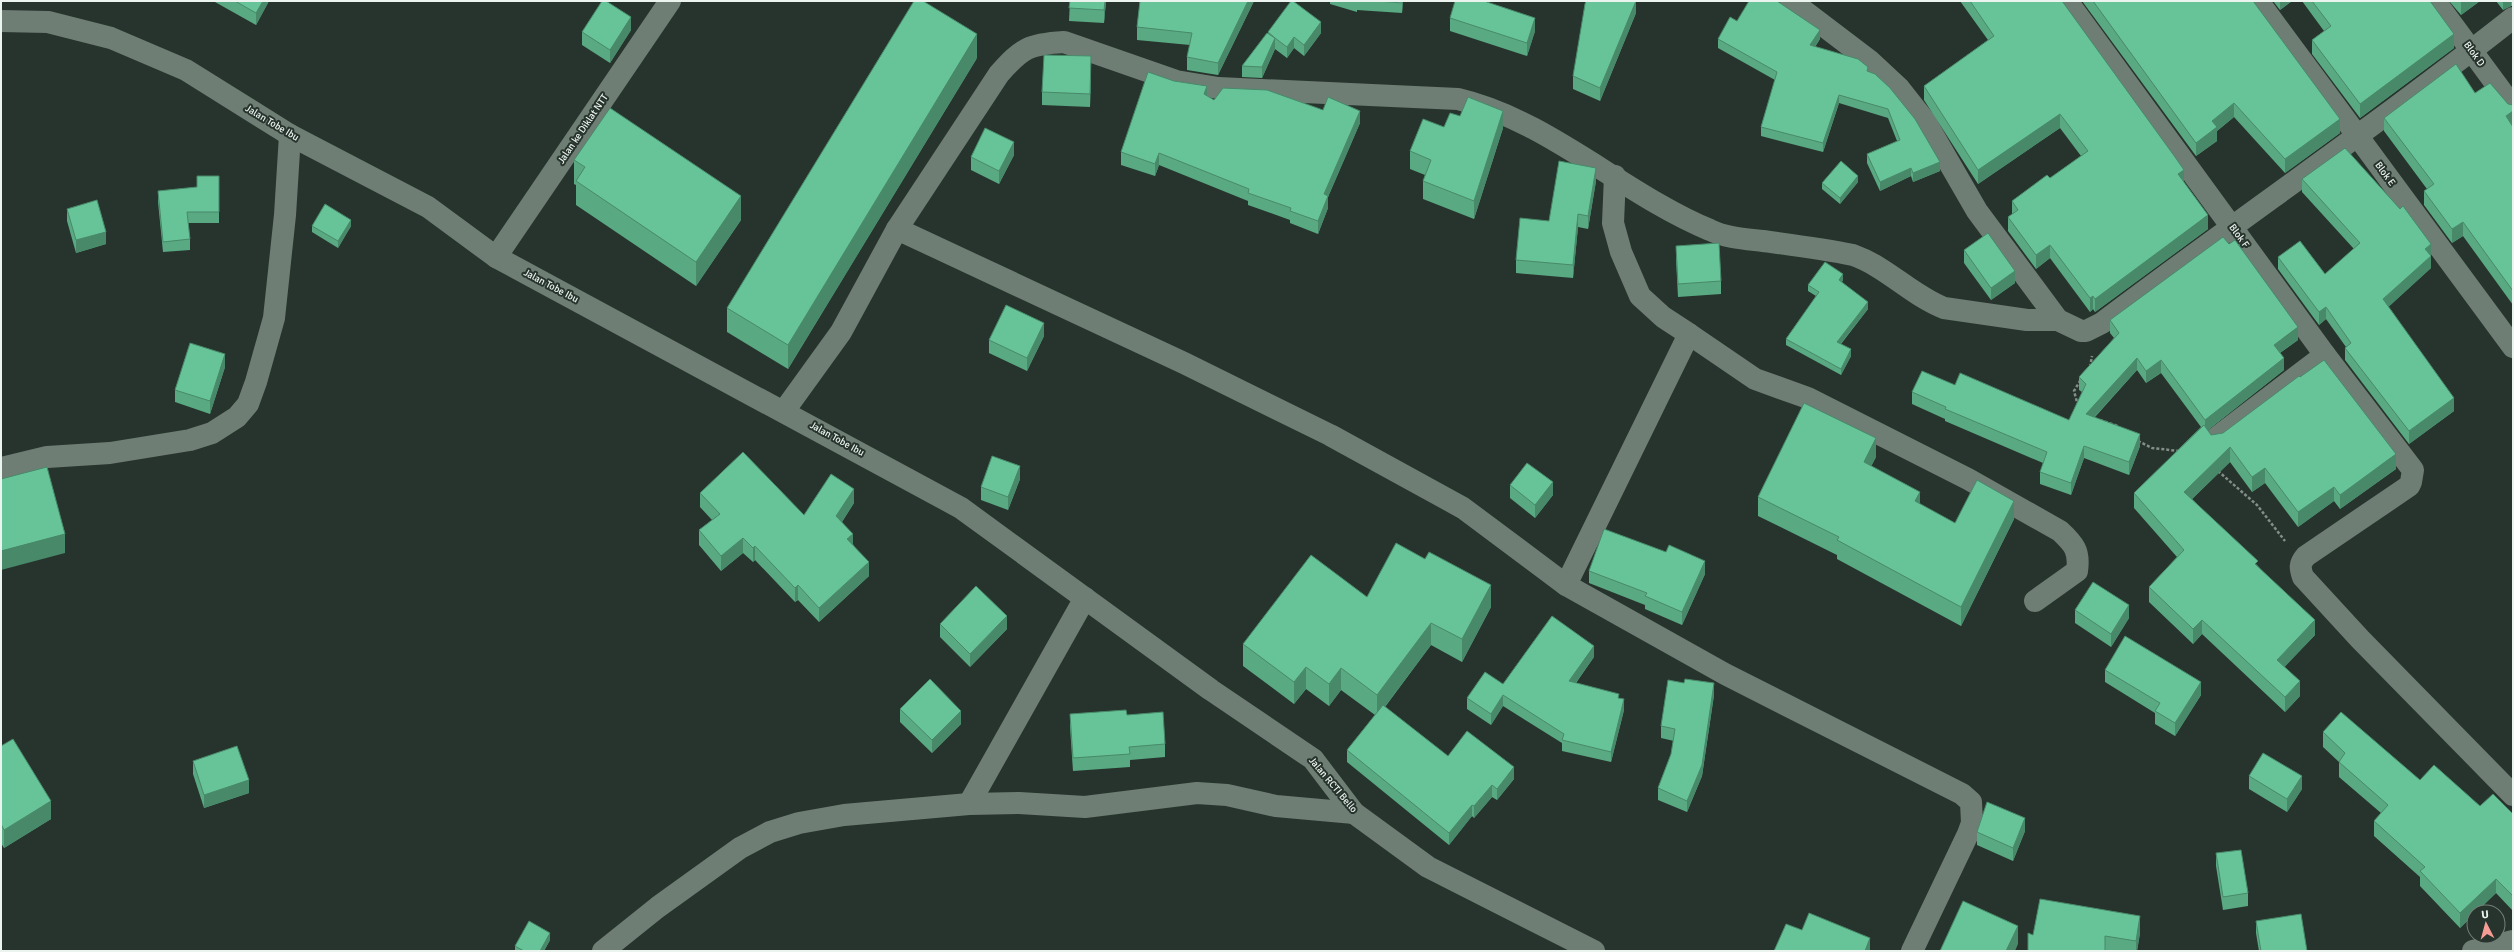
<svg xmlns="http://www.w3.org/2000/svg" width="2514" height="952" viewBox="0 0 2514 952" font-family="Signika,sans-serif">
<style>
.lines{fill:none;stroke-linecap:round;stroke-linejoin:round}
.path{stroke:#838e88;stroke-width:2.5;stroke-dasharray:3 2;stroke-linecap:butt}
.minor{stroke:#6e7e75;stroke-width:22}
.tertiary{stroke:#6e7e75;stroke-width:22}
.wall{fill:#59a983}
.shaded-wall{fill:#48896a}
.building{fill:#67c498;stroke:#48896a}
.labels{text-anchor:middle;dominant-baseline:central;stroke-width:4;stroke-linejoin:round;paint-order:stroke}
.street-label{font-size:10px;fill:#ebf4ef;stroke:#27342d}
</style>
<rect width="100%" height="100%" fill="#27342d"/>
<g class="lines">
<!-- path -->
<g class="path">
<polyline points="2090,367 2092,356"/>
<polyline points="2078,406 2074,391 2080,381"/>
<polyline points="2100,420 2118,426"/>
<polyline points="2138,441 2152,448 2179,451"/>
<polyline points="2218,471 2257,505 2285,541"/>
</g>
<!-- minor -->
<g class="minor">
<path d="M1791 1 1870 61 1899 88 1925 121 1977 211 2058 320 2081 331H2086L2102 323C2238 220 2379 124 2513 18"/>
<path d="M2067 1 2325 355 2413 470 2411 482 2409 486 2306 556C2299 564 2300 568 2303 577L2360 639 2513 795"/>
<polyline points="2258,1 2513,347"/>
<polyline points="2435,1 2513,107"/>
<polyline points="1615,176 1613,223 1621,252 1640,296 1663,317 1689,334 1566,585 1725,674 1962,794 1971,802 1972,823 1968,834 1912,951"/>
<polyline points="897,229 1184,363 1330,435 1463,508 1566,585"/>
<polyline points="496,257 670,1"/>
<path d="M1689 334 1755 379 1808 398 1968 479 2060 531C2074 544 2080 551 2077 571L2035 601"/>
<path d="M784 411 841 332 897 229 999 74C1022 48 1029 44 1064 42L1176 81 1218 88 1458 99C1548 120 1625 195 1710 230 1726 238 1746 239 1763 241 1793 245 1824 249 1853 255 1887 267 1911 295 1944 308L2027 320H2058"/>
<polyline points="2216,438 2325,355"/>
<polyline points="1,468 47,457 110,453 190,440 212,433 237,417 248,404 256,382 274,318 285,215 290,135"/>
<polyline points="969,804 1085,598"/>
<polyline points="603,951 658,907 740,848 770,832 799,823 844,815 969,804 1019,803 1085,807 1197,793 1227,795 1276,806 1354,813"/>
</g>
<!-- tertiary -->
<g class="tertiary">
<polyline points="1,21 48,22 111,38 186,70 290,135 428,207 496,257 961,508 1211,690 1313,759 1354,813 1428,867 1594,951"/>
<polyline points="2473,951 2513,941"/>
</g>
</g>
<!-- wall -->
<g class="wall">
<polygon points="215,1 269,1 256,25 215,2"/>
<polygon points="1070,1 1106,1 1104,23 1069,21"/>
<polygon points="1140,1 1254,1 1218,75 1187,70 1187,57 1190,45 1137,40 1137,27"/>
<polygon points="1330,1 1403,1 1402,13 1357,10 1357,12 1330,4"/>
<polygon points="1960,1 2062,1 2184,182 2208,229 2095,312 2093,309 2090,312 2050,258 2036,269 2008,231 2008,217 2012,214 2012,201 2050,178 2081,156 2060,128 1978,184 1924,100 1924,86 1988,40"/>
<polygon points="2082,1 2253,1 2340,133 2285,173 2234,117 2217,131 2217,141 2196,156"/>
<polygon points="2273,1 2292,1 2280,10"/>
<polygon points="2302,1 2430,1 2454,48 2360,118 2312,54 2312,40 2324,31"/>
<polygon points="2449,1 2480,1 2461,15"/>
<polygon points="2496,1 2513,1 2513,6 2511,6 2503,10"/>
<polygon points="1636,13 1600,101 1573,89 1573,76"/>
<polygon points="1450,18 1535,31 1527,56 1450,31"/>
<polygon points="1737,21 1820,39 1815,47 1868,71 1940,171 1913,182 1911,176 1880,191 1867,163 1867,154 1897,141 1888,118 1839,103 1823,152 1761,136 1761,127 1775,80 1718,48 1718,39"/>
<polygon points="631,30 610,63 582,45 582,32"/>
<polygon points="1268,32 1321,33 1304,56 1294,48 1287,58 1275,49 1262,78 1242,77 1242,66 1268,33"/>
<polygon points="977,58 788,369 727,332 727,308"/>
<polygon points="1091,69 1090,107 1042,105 1042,92"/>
<polygon points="2512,70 2513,70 2513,86 2512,84"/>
<polygon points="2475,93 2508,104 2513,105 2513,125 2512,126 2513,127 2513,305 2463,236 2452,243 2424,205 2424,191 2427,189 2384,131 2384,118"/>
<polygon points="1207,96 1214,100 1360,123 1328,197 1328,208 1318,234 1290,223 1290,220 1248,205 1248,201 1159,165 1155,176 1121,165 1121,152"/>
<polygon points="1460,116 1503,128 1474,219 1423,199 1423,181 1425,175 1410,169 1410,151"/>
<polygon points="1014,155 999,184 971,170 971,157"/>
<polygon points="574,160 741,220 696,286 576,205 576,185 574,184"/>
<polygon points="219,176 219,223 188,223 190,239 190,250 163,252 158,202 158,191 197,187"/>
<polygon points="2302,179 2431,244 2431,268 2388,307 2454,411 2409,444 2345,360 2345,348 2346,347 2326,319 2319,325 2278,269 2278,257 2325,274 2354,249 2302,192"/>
<polygon points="1596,181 1588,229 1578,227 1573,278 1516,273 1516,260 1549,221"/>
<polygon points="1858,182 1840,204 1822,189 1822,183"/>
<polygon points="67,209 106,244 76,253 67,221"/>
<polygon points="312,226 351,226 338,248 312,232"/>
<polygon points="1676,246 1721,281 1721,294 1678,297 1676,259"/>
<polygon points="1964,250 2015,283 1991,300 1964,263"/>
<polygon points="1843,280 1842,282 1868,309 1841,344 1851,356 1841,375 1786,345 1786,339 1816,296 1808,291 1808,285"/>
<polygon points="2110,320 2298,340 2280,353 2284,370 2208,430 2211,435 2396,469 2340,509 2334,501 2298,527 2265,483 2252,492 2230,462 2192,499 2258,566 2315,635 2284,667 2300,696 2285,712 2202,634 2193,644 2149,602 2149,587 2177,557 2134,508 2134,493 2201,427 2161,373 2146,383 2137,370 2095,417 2140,446 2129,475 2084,458 2071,495 2040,484 2040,472 2043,463 1945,421 1945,419 1912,404 1912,392 2069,420 2082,392 2079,390 2079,377 2114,338 2110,333"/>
<polygon points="1044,336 1027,371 989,353 989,340"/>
<polygon points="225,367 210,414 175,402 175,390"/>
<polygon points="1876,457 1871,466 1920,504 1955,523 2014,519 1961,626 1837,559 1837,555 1758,516 1758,497"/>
<polygon points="1020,479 1008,510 981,500 981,487"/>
<polygon points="1510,485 1553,495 1535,518 1510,498"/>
<polygon points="700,493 804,515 854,503 842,522 869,576 819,622 798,600 795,602 755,560 753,562 743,553 721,571 699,545 699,530 712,520 700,507"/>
<polygon points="1666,552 1705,574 1682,625 1645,609 1645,605 1589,583 1589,571"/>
<polygon points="1367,597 1491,607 1462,662 1431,645 1385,707 1448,756 1514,779 1497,800 1492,797 1474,818 1472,816 1449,845 1347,762 1347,750 1375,715 1341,690 1329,706 1306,689 1294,704 1243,666 1243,644"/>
<polygon points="2075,610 2129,618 2111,647 2075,623"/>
<polygon points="940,624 1007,629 970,667 940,637"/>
<polygon points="1594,657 1576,683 1619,698 1624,710 1611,762 1562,751 1562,743 1503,706 1491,725 1467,709 1467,698 1503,684"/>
<polygon points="2105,670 2201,695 2175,736 2155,724 2155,713 2105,682"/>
<polygon points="1714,695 1702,776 1687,812 1658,800 1658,788 1671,754 1674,741 1661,738 1661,726"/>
<polygon points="900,709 961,724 932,753 900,722"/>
<polygon points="1070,714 1127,715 1165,744 1165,757 1130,760 1130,767 1073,771 1070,727"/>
<polygon points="2323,732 2420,780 2480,806 2513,814 2513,911 2496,893 2460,928 2420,886 2420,877 2374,836 2374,821 2381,813 2339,777 2339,762 2323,747"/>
<polygon points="1,746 51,819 4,848 1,843"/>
<polygon points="193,761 249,793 204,808 193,774"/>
<polygon points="2249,776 2302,789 2287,812 2249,789"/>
<polygon points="2025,831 2013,861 1977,845 1977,832"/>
<polygon points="2216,853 2248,893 2248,906 2223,910 2216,866"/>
<polygon points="2256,921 2307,951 2259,951 2256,933"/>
<polygon points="2140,933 2137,951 2028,951 2033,935"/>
<polygon points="550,940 544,951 515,951 515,946"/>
</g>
<!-- shaded-wall -->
<g class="shaded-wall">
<polygon points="263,1 269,1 256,25 256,13"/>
<polygon points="1105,1 1106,1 1104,23 1104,10"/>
<polygon points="1248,1 1254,1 1218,75 1218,63"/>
<polygon points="1402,1 1403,1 1402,13"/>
<polygon points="1636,1 1636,13 1600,101 1600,88"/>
<polygon points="2280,1 2292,1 2280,10"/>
<polygon points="2461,1 2480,1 2461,15"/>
<polygon points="2503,1 2511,1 2511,6 2503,10"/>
<polygon points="631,17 631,30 610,63 610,50"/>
<polygon points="1535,18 1535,31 1527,56 1527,43"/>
<polygon points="1321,22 1321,33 1304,56 1304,45"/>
<polygon points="1820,30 1820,39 1810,54 1810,45"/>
<polygon points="977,34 977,58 788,369 788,345"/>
<polygon points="2454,34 2454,48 2360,118 2360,104"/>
<polygon points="1294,37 1294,48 1287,58 1287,47"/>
<polygon points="1275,38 1275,49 1262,78 1262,67"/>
<polygon points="1091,56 1091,69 1090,107 1090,94"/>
<polygon points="1207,86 1207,99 1204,94"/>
<polygon points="1839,95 1839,103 1823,152 1823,143"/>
<polygon points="2234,103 2234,117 2217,131 2217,141 2196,156 2196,143 2212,121"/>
<polygon points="1360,111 1360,123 1328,197 1328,208 1318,234 1318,221 1324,194"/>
<polygon points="1503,111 1503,128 1474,219 1474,201"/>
<polygon points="2513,111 2513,125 2506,130 2506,116"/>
<polygon points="2060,114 2060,128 1978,184 1978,170"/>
<polygon points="2340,119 2340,133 2285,173 2285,159"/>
<polygon points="1014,142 1014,155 999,184 999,171"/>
<polygon points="1159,153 1159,165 1155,176 1155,164"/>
<polygon points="1940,162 1940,171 1913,182 1913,173"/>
<polygon points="1596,168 1596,181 1588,229 1588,216"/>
<polygon points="1911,168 1911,176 1880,191 1880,182"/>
<polygon points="2184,170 2184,184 2178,174"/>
<polygon points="1858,176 1858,182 1840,204 1840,198"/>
<polygon points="741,196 741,220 696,286 696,262"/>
<polygon points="1578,214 1578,227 1573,278 1573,265"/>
<polygon points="2208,215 2208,229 2095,312 2095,299"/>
<polygon points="351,220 351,226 338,248 338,241"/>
<polygon points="2463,222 2463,236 2452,243 2452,229"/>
<polygon points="106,232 106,244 76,253 76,240"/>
<polygon points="2431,244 2431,268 2383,312 2383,299 2425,249"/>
<polygon points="2050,245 2050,258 2036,269 2036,255"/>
<polygon points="2015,271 2015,283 1991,300 1991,288"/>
<polygon points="1843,274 1843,280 1839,286 1839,280"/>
<polygon points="2093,296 2093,309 2090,312 2090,298"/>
<polygon points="1868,302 1868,309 1837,348 1837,342"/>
<polygon points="2326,307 2326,319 2319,325 2319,312"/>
<polygon points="1044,323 1044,336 1027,371 1027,358"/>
<polygon points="2298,327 2298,340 2274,357 2274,345"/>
<polygon points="1851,349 1851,356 1841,375 1841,369"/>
<polygon points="225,354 225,367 210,414 210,401"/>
<polygon points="2137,358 2137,370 2086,426 2086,414"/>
<polygon points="2284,358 2284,370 2205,432 2205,420"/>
<polygon points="2161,360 2161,373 2146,383 2146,371"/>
<polygon points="2454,398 2454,411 2409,444 2409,431"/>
<polygon points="2140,434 2140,446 2129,475 2129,462"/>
<polygon points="1876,438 1876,457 1864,481 1864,462"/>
<polygon points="2084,446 2084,458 2071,495 2071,483"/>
<polygon points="2230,447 2230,462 2184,507 2184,492"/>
<polygon points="2396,454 2396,469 2340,509 2340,495"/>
<polygon points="1020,466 1020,479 1008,510 1008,497"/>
<polygon points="2265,468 2265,483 2252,492 2252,477"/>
<polygon points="1553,482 1553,495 1535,518 1535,505"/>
<polygon points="2334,487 2334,501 2298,527 2298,512"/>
<polygon points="854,489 854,503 836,531 836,516"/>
<polygon points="1920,492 1920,511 1915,501"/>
<polygon points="2014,501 2014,519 1961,626 1961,607"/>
<polygon points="65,534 65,553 1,570 1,551"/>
<polygon points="853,534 853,548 847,539"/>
<polygon points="743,538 743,553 721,571 721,556"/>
<polygon points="755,546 755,560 753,562 753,548"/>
<polygon points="1705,561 1705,574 1682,625 1682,612"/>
<polygon points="869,562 869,576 819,622 819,608"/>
<polygon points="798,585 798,600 795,602 795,588"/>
<polygon points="1491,585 1491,607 1462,662 1462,639"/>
<polygon points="2129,605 2129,618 2111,647 2111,634"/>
<polygon points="1007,616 1007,629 970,667 970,654"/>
<polygon points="2202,620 2202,634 2193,644 2193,629"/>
<polygon points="2315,620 2315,635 2277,675 2277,660"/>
<polygon points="1431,623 1431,645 1377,717 1377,695"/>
<polygon points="1594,646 1594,657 1569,692 1569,681"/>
<polygon points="1306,667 1306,689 1294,704 1294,682"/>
<polygon points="1341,668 1341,690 1329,706 1329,684"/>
<polygon points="2300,681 2300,696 2285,712 2285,697"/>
<polygon points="2201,682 2201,695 2175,736 2175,723"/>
<polygon points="1714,683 1714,695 1702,776 1687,812 1687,801"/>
<polygon points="1503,695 1503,706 1491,725 1491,714"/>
<polygon points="1624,699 1624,710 1611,762 1611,752"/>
<polygon points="961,711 961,724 932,753 932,740"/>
<polygon points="1514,767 1514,779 1497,800 1497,789"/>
<polygon points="2302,776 2302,789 2287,812 2287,799"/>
<polygon points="249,780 249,793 204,808 204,795"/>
<polygon points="1492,785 1492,797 1474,818 1474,806"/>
<polygon points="51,801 51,819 4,848 4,830"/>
<polygon points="1472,805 1472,816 1449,845 1449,833"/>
<polygon points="2025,818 2025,831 2013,861 2013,848"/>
<polygon points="2496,879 2496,893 2476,912 2474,912 2474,914 2460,928 2460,913"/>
<polygon points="2140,916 2140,933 2137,951 2136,951 2136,941"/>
<polygon points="2018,926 2018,944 2015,951 2006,951"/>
<polygon points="550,933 550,940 544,951 540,951"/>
<polygon points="1870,938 1870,951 1865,951"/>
</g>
<!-- building -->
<g class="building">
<polygon points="235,1 263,1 256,13"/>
<polygon points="602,1 606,1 631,17 610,50 582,32"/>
<polygon points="914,1 923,1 977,34 788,345 727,308"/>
<polygon points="1070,1 1105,1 1104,10 1069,8"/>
<polygon points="1140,1 1248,1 1218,63 1187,57 1192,33 1137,27"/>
<polygon points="1291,1 1293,1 1321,22 1304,45 1294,37 1287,47 1275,38 1262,67 1242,66 1267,33 1275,38 1268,32"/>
<polygon points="1378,1 1402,1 1402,3"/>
<polygon points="1455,1 1484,1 1535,18 1527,43 1450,18"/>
<polygon points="1586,1 1636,1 1600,88 1573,76 1585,4"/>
<polygon points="1749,1 1777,1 1820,30 1810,45 1858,59 1868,67 1867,71 1875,74 1890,88 1915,119 1940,162 1913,173 1911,168 1880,182 1867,154 1900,140 1888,109 1839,95 1823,143 1761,127 1777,72 1718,39 1730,17 1737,21"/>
<polygon points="1970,1 2062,1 2175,157 2184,170 2178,174 2208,215 2095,299 2093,296 2090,298 2050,245 2036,255 2008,217 2018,210 2012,201 2047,175 2050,178 2088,151 2060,114 1978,170 1924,86 1994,36"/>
<polygon points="2093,1 2253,1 2340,119 2285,159 2234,103 2212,121 2217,127 2196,143"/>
<polygon points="2312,1 2430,1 2454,34 2360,104 2312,40 2331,26"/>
<polygon points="1044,55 1091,56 1090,94 1042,92"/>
<polygon points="2456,64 2475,93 2490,83 2508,104 2513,105 2513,111 2506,116 2513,127 2513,291 2463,222 2452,229 2424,191 2434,184 2384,118"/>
<polygon points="1148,72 1174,81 1207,86 1204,94 1214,100 1223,88 1267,90 1323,110 1328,97 1360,111 1324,194 1328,196 1318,221 1290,211 1291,208 1248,193 1249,189 1159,153 1155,164 1121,152"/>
<polygon points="1468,97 1503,111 1474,201 1423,181 1431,160 1410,151 1423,119 1444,127 1450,113 1460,116"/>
<polygon points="610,108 741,196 696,262 576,181 585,167 574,160"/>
<polygon points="985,128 1014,142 999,171 971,157"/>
<polygon points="2345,148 2400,209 2403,206 2431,244 2425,249 2431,256 2383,299 2454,398 2409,431 2345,348 2351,343 2326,307 2319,312 2278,257 2300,241 2325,274 2360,243 2302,179"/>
<polygon points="1559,161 1596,168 1588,216 1578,214 1573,265 1516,260 1520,218 1549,221"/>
<polygon points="1841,161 1858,176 1840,198 1822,183"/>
<polygon points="197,176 219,176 219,212 187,212 190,239 163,242 158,191 197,187"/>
<polygon points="97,200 106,232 76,240 67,209"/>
<polygon points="325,204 351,220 338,241 312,226"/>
<polygon points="1988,233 2015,271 1991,288 1964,250"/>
<polygon points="2223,237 2229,244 2235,240 2298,327 2274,345 2284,358 2205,420 2161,360 2146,371 2137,358 2086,414 2140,434 2129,462 2084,446 2071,483 2040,472 2047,452 1945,409 1946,407 1912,392 1922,371 1955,385 1960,373 2069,420 2086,384 2079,377 2119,333 2110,320"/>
<polygon points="1719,243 1721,281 1678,284 1676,246"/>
<polygon points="1825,262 1843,274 1839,280 1868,302 1837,342 1851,349 1841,369 1786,339 1819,292 1808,285"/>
<polygon points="1006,305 1044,323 1027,358 989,340"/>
<polygon points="190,343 225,354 210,401 175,390"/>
<polygon points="2324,360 2396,454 2340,495 2334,487 2298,512 2265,468 2252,477 2230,447 2184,492 2258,561 2255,564 2315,620 2277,660 2300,681 2285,697 2202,620 2193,629 2149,587 2184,550 2134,493 2204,425 2211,435 2223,433 2299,376 2300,377"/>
<polygon points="1804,403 1876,438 1864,462 1920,492 1915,501 1955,523 1977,480 2014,501 1961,607 1837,540 1839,537 1758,497"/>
<polygon points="743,452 804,515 831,474 854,489 836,516 853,534 847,539 869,562 819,608 798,585 795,588 755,546 753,548 743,538 721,556 699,530 720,514 700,493"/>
<polygon points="992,456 1020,466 1008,497 981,487"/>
<polygon points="1527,463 1553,482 1535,505 1510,485"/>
<polygon points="47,467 65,534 1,551 1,479"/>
<polygon points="1604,529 1666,552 1669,545 1705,561 1682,612 1645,596 1647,593 1589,571"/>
<polygon points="1396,543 1425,559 1429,552 1491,585 1462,639 1431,623 1377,695 1341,668 1329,684 1306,667 1294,682 1243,644 1311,555 1367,597"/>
<polygon points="2093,582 2129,605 2111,634 2075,610"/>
<polygon points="976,586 1007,616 970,654 940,624"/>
<polygon points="1552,616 1594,646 1569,681 1619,694 1618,698 1624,699 1611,752 1562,740 1564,734 1503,695 1491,714 1467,698 1485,672 1503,684"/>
<polygon points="2125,636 2201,682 2175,723 2155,711 2160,703 2105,670"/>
<polygon points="930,679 961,711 932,740 900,709"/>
<polygon points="1685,679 1714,683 1702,765 1687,801 1658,788 1671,754 1675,729 1661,726 1668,680 1684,683"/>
<polygon points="1383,705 1448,756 1467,731 1514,767 1497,789 1492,785 1474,806 1472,805 1449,833 1347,750"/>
<polygon points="1126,710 1127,715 1163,712 1165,744 1129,747 1130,754 1073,758 1070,714"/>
<polygon points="2341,712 2420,780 2434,765 2480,806 2493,794 2513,814 2513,896 2496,879 2460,913 2420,871 2425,867 2374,821 2388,805 2339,762 2345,753 2323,732"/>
<polygon points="13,739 51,801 4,830 1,824 1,746"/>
<polygon points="237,746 249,780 204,795 193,761"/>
<polygon points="2263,753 2302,776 2287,799 2249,776"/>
<polygon points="1987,802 2025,818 2013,848 1977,832"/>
<polygon points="2241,850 2248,893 2223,897 2216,853"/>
<polygon points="2040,899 2140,916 2136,941 2105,936 2105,951 2028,951 2028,933 2033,935"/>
<polygon points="1963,901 2018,926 2006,951 1940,951"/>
<polygon points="1809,913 1870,938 1865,951 1774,951 1786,924 1802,930"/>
<polygon points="2301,914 2307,951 2261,951 2256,921"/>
<polygon points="529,921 550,933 540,951 524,951 515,946"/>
</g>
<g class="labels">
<!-- street labels -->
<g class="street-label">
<text transform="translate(2474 54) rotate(54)">Blok D</text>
<text transform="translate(272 123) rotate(31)">Jalan Tobe Ibu</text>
<text transform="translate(583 129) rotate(-56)">Jalan ke Diklat NTT</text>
<text transform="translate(2385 174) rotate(54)">Blok E</text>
<text transform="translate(2239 236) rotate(54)">Blok F</text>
<text transform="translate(551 286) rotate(28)">Jalan Tobe Ibu</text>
<text transform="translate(837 439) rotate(29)">Jalan Tobe Ibu</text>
<text transform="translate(1333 785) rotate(50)">Jalan RCTI Bello</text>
</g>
</g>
<!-- border -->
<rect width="2514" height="952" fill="none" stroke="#ebf4ef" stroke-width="4"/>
<!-- north arrow -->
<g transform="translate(2486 924) rotate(354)"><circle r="19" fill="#27342d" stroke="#75817b"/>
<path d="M0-3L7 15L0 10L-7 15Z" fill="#f59c95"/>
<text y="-6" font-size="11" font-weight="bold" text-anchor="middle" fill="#ebf4ef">U</text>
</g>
</svg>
